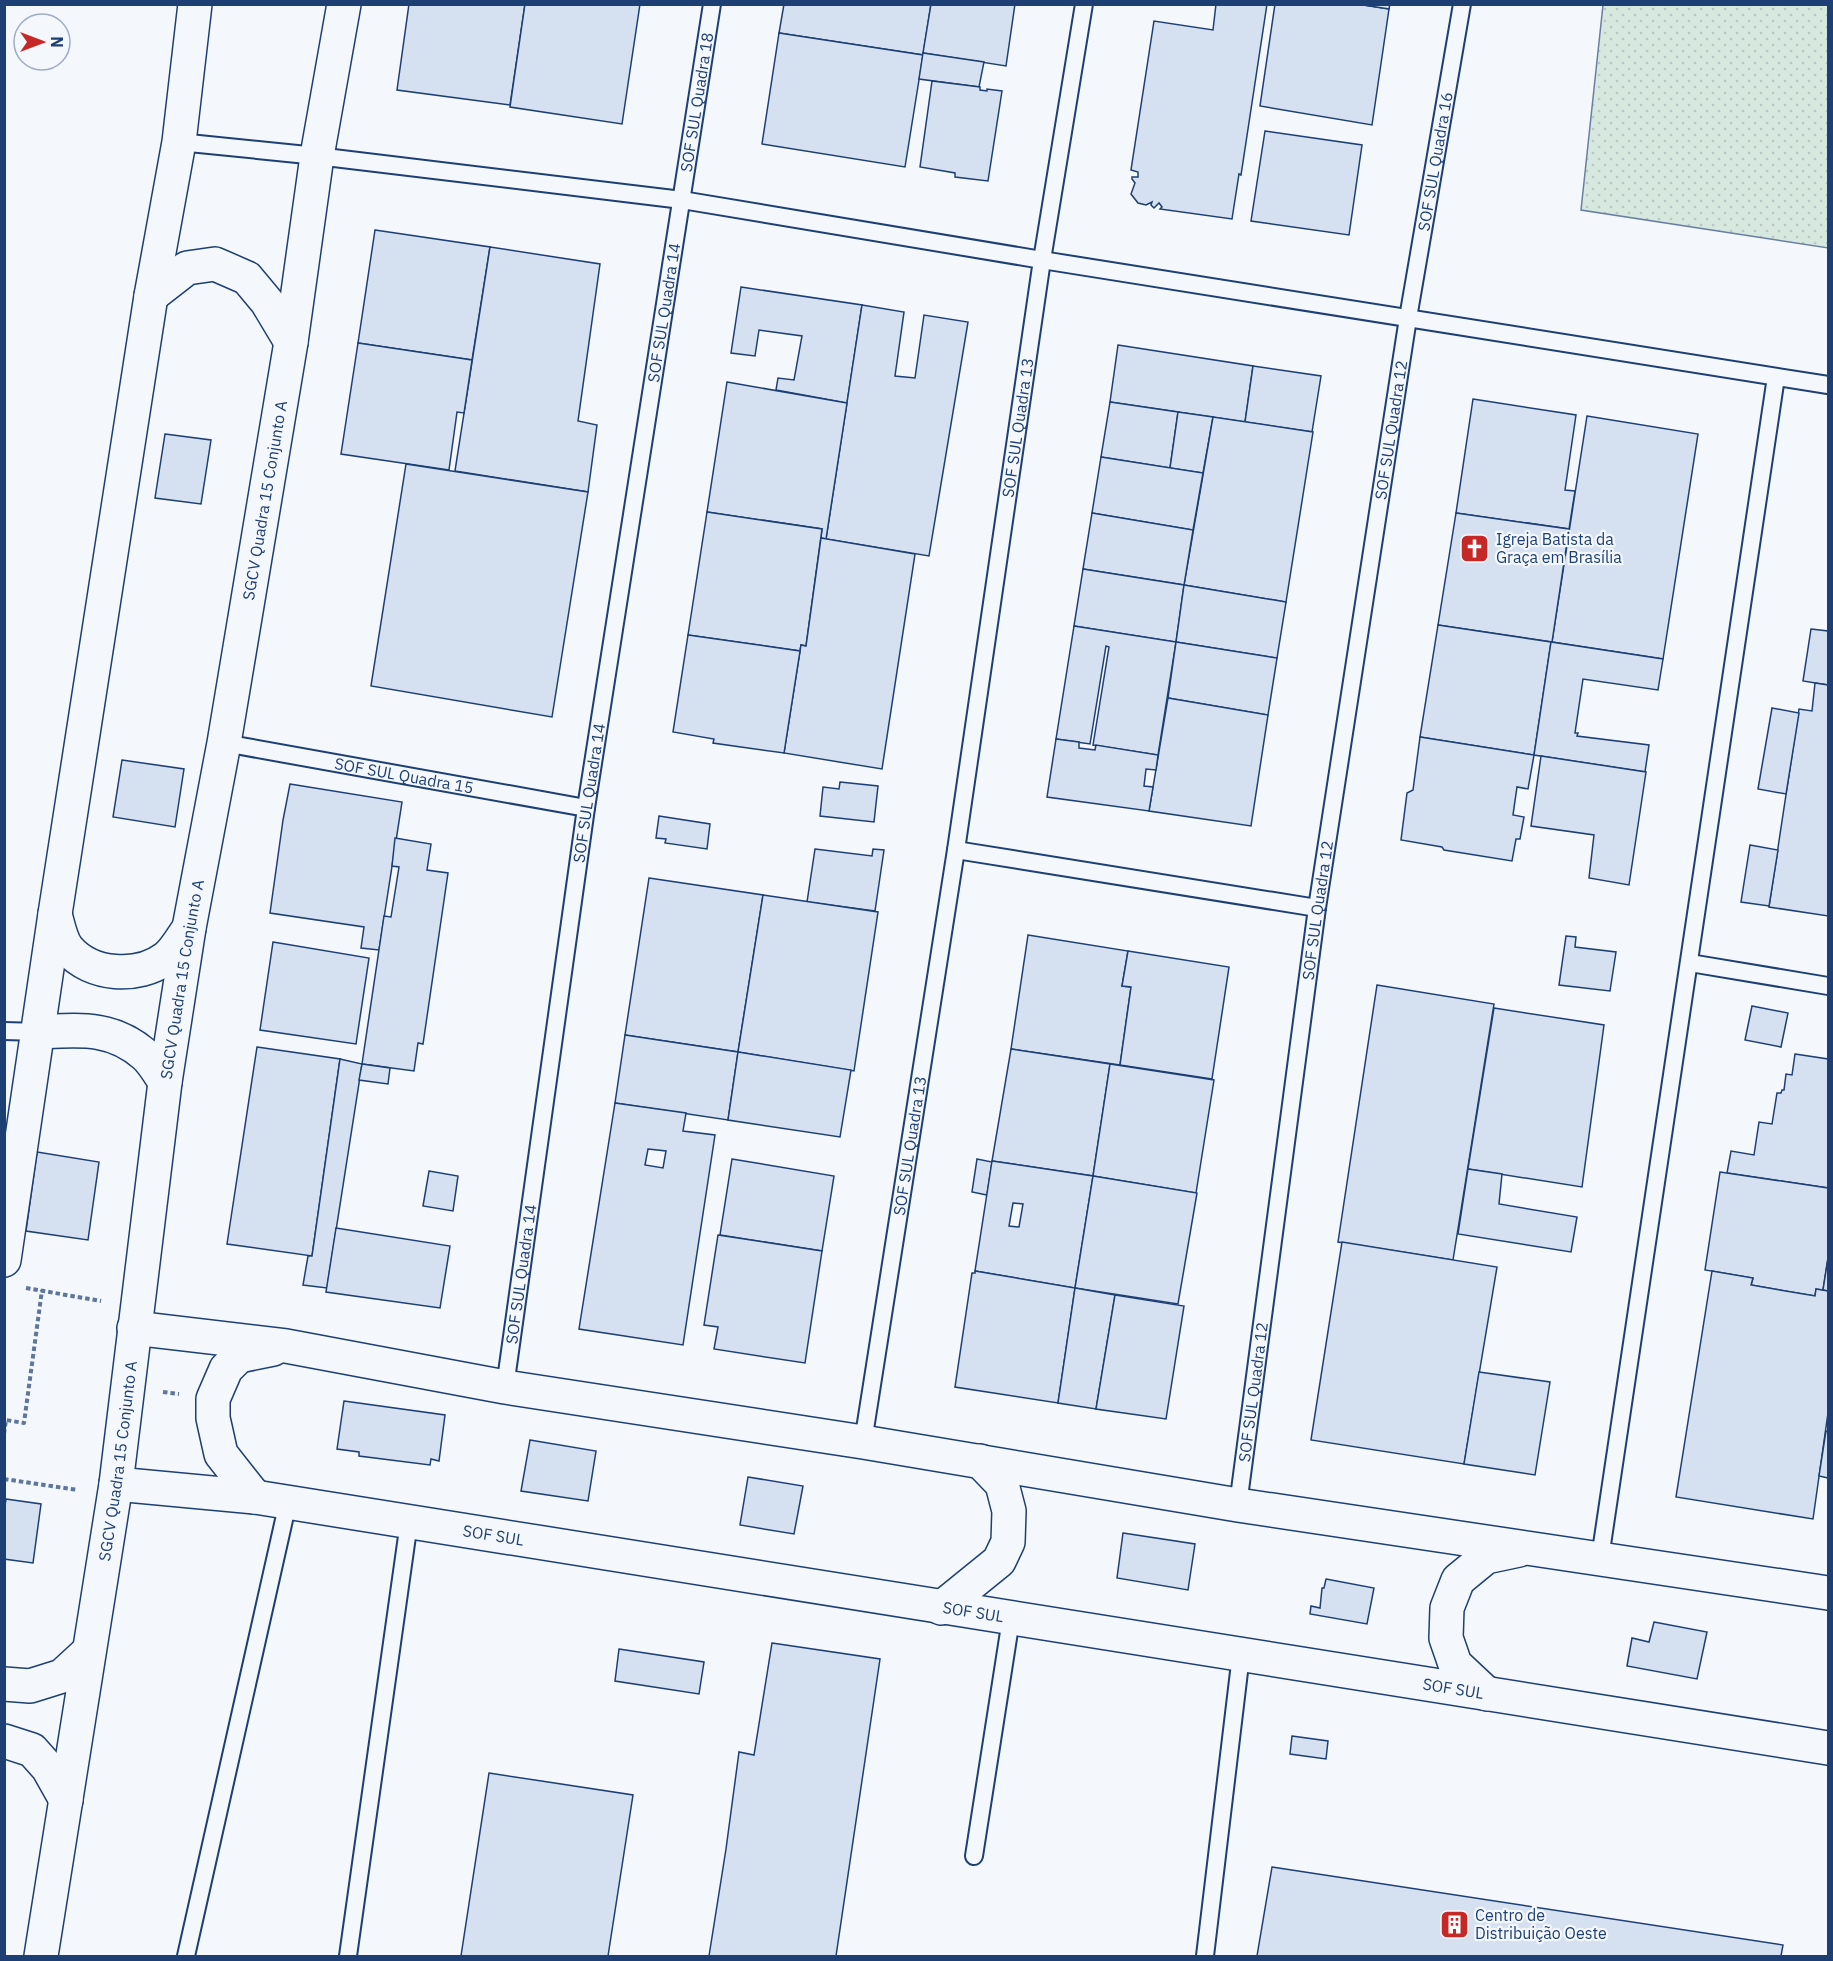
<svg xmlns="http://www.w3.org/2000/svg" width="1833" height="1961" viewBox="0 0 1833 1961" font-family="'IBM Plex Sans',sans-serif">
<style>
.grass{fill:url(#grass-dots);stroke:#687fa3;stroke-width:1.5}
.building{fill:#d5e0f0;stroke:#1d3f73;stroke-width:1.5;fill-rule:evenodd}
.lines{fill:none;stroke-linecap:round;stroke-linejoin:round}
.service-casing{stroke:#1d3f73;stroke-width:20}
.tertiary-casing{stroke:#1d3f73;stroke-width:36}
.path{stroke:#5e769c;stroke-width:4;stroke-dasharray:4.5 3;stroke-linecap:butt}
.service{stroke:#f4f7fb;stroke-width:16}
.tertiary{stroke:#f4f7fb;stroke-width:33}
.labels{text-anchor:middle;dominant-baseline:central;stroke-width:4.5;stroke-linejoin:round;paint-order:stroke}
.street-label{font-size:16px;fill:#1d3f73;stroke:#f4f7fb}
.poi-label{font-size:16px;fill:#1d3f73;stroke:#f4f7fb;text-anchor:start}
</style>
<defs>
<pattern id="grass-dots" width="8" height="8" patternUnits="userSpaceOnUse" patternTransform="scale(1.5)"><rect width="8" height="8" fill="#d7e8df"/><path d="M2 2h.1M6 6h.1" fill="none" stroke="#b8c8c3" stroke-width="1.8" stroke-linecap="round"/></pattern>
</defs>
<rect width="100%" height="100%" fill="#f4f7fb"/>
<!-- grass -->
<polygon class="grass" points="1603,5 1828,5 1828,248 1581,210"/>
<!-- building -->
<g class="building">
<polygon points="409,4 525,4 510,105 397,90"/>
<polygon points="525,4 640,4 622,124 510,107"/>
<polygon points="784,4 931,4 923,55 779,33"/>
<polygon points="931,4 1015,4 1006,66 923,53"/>
<polygon points="1216,4 1267,4 1241,175 1239,174 1232,219 1160,209 1162,207 1159,203 1154,208 1151,205 1152,202 1146,205 1138,203 1131,194 1135,183 1132,179 1132,177 1138,177 1138,172 1131,170 1154,21 1213,30"/>
<polygon points="1275,4 1357,4 1389,9 1372,125 1260,106"/>
<polygon points="1357,4 1390,4 1389,9"/>
<polygon points="779,33 923,55 905,167 762,144"/>
<polygon points="923,53 984,62 979,87 919,79"/>
<polygon points="932,81 980,87 980,90 987,91 987,89 1002,91 988,181 955,177 955,173 920,167"/>
<polygon points="1265,131 1362,145 1349,235 1251,221"/>
<polygon points="375,230 490,247 472,360 358,343"/>
<polygon points="490,247 600,264 578,421 597,425 588,492 455,471"/>
<polygon points="741,287 862,305 847,403 776,390 778,378 794,380 802,336 759,330 755,356 731,353"/>
<polygon points="862,305 904,312 895,376 915,378 924,315 968,322 929,556 826,539"/>
<polygon points="358,343 472,360 464,413 457,412 449,470 341,454"/>
<polygon points="1118,345 1253,366 1245,422 1110,402"/>
<polygon points="1253,366 1321,376 1312,432 1245,422"/>
<polygon points="727,382 847,403 826,539 821,538 822,529 707,512"/>
<polygon points="1473,399 1576,415 1565,490 1575,491 1569,529 1456,513"/>
<polygon points="1110,402 1178,412 1170,468 1101,457"/>
<polygon points="1178,412 1213,417 1203,473 1170,468"/>
<polygon points="1587,416 1698,434 1663,659 1552,642"/>
<polygon points="1213,417 1313,432 1286,602 1184,585"/>
<polygon points="165,434 211,440 201,504 155,498"/>
<polygon points="1101,457 1203,473 1193,530 1092,513"/>
<polygon points="406,464 588,492 552,717 371,686"/>
<polygon points="707,512 822,529 806,646 801,645 800,651 688,635"/>
<polygon points="1092,513 1193,530 1184,585 1083,569"/>
<polygon points="1456,513 1569,529 1552,642 1438,625"/>
<polygon points="821,538 915,554 882,769 784,753 801,645 806,646"/>
<polygon points="1083,569 1184,585 1176,642 1074,626"/>
<polygon points="1184,585 1286,602 1277,658 1176,642"/>
<polygon points="1438,625 1551,642 1534,755 1420,737"/>
<polygon points="1074,626 1176,642 1158,755 1093,745 1109,647 1106,646 1090,744 1056,739"/>
<polygon points="1811,629 1828,631 1828,685 1803,681"/>
<polygon points="688,635 800,651 784,753 713,743 714,739 673,732"/>
<polygon points="1176,642 1277,658 1268,715 1168,698"/>
<polygon points="1551,642 1663,659 1658,690 1583,679 1575,733 1578,733 1577,736 1649,745 1645,772 1534,755"/>
<polygon points="1815,683 1828,685 1828,916 1769,907 1799,709 1812,711"/>
<polygon points="1168,698 1268,715 1251,826 1149,811"/>
<polygon points="1772,708 1799,713 1786,794 1758,789"/>
<polygon points="1420,737 1534,755 1528,789 1517,787 1513,815 1524,817 1520,839 1516,839 1512,861 1444,850 1442,847 1401,840 1407,793 1413,790"/>
<polygon points="1056,739 1079,742 1079,748 1095,750 1096,745 1158,755 1156,770 1146,769 1144,786 1153,787 1149,811 1047,797"/>
<polygon points="1541,756 1646,772 1629,885 1589,878 1594,835 1531,826"/>
<polygon points="122,760 184,769 175,827 113,817"/>
<polygon points="840,782 878,786 874,822 820,816 823,787 839,789"/>
<polygon points="290,784 402,802 379,950 361,948 364,927 270,913 283,820"/>
<polygon points="659,816 710,824 707,849 665,843 666,839 656,838"/>
<polygon points="395,838 431,844 427,870 448,873 423,1044 418,1043 414,1071 362,1064 384,916 391,917 399,867 392,866"/>
<polygon points="1750,845 1778,850 1769,906 1741,902"/>
<polygon points="815,849 872,856 873,849 884,850 875,911 807,902"/>
<polygon points="649,878 763,895 738,1052 625,1035"/>
<polygon points="763,895 878,912 854,1071 738,1052"/>
<polygon points="1028,935 1128,951 1122,986 1131,987 1120,1065 1011,1049"/>
<polygon points="1566,936 1576,937 1575,947 1616,952 1610,991 1559,985"/>
<polygon points="273,942 369,958 356,1044 260,1030"/>
<polygon points="1128,951 1229,967 1212,1079 1120,1065 1131,987 1122,986"/>
<polygon points="1377,985 1494,1004 1453,1260 1338,1242"/>
<polygon points="1752,1006 1788,1013 1781,1047 1745,1040"/>
<polygon points="1494,1008 1604,1025 1582,1187 1468,1169"/>
<polygon points="625,1035 738,1052 728,1120 615,1103"/>
<polygon points="257,1047 340,1059 312,1256 227,1244"/>
<polygon points="1011,1049 1110,1064 1093,1176 992,1161"/>
<polygon points="738,1052 851,1070 840,1137 728,1120"/>
<polygon points="1795,1054 1828,1059 1828,1188 1727,1173 1731,1151 1754,1155 1759,1122 1772,1124 1777,1093 1781,1093 1782,1090 1784,1090 1786,1074 1792,1075"/>
<polygon points="340,1059 362,1064 327,1288 303,1285 308,1256 312,1256"/>
<polygon points="362,1064 390,1068 388,1084 359,1080"/>
<polygon points="1110,1064 1214,1080 1196,1193 1093,1176"/>
<path d="M615 1103 686 1113 683 1131 715 1135 683 1345 579 1329ZM648 1149 666 1151 663 1168 645 1165Z"/>
<polygon points="37,1152 99,1162 88,1240 26,1231"/>
<polygon points="732,1159 834,1176 822,1251 720,1235"/>
<polygon points="977,1159 992,1162 987,1195 972,1192"/>
<path d="M992 1161 1093 1176 1075 1288 975 1271ZM1013 1203 1023 1204 1019 1227 1009 1226Z"/>
<polygon points="1468,1169 1502,1174 1499,1204 1577,1217 1571,1252 1458,1234"/>
<polygon points="429,1171 458,1176 453,1211 423,1206"/>
<polygon points="1720,1172 1828,1188 1828,1258 1823,1290 1816,1289 1815,1296 1751,1285 1753,1278 1705,1270"/>
<polygon points="1093,1176 1197,1193 1178,1304 1075,1288"/>
<polygon points="336,1228 450,1246 440,1308 326,1292"/>
<polygon points="718,1235 822,1251 805,1363 714,1349 718,1327 704,1325"/>
<polygon points="1342,1242 1497,1267 1464,1464 1311,1440"/>
<polygon points="1828,1258 1828,1291 1823,1290"/>
<polygon points="975,1271 1075,1288 1058,1403 955,1387 972,1273 975,1273"/>
<polygon points="1712,1271 1753,1278 1751,1285 1815,1296 1816,1289 1828,1291 1828,1413 1813,1519 1676,1497"/>
<polygon points="1075,1288 1115,1295 1096,1409 1058,1403"/>
<polygon points="1115,1295 1184,1306 1166,1419 1096,1409"/>
<polygon points="1479,1372 1550,1382 1535,1475 1464,1464"/>
<polygon points="344,1401 445,1415 439,1461 431,1459 430,1465 359,1456 359,1452 337,1449"/>
<polygon points="1826,1431 1828,1432 1828,1478 1819,1476"/>
<polygon points="530,1440 596,1451 588,1501 521,1491"/>
<polygon points="748,1477 803,1486 794,1534 740,1525"/>
<polygon points="6,1499 41,1504 33,1563 4,1559 4,1512"/>
<polygon points="1123,1533 1195,1544 1188,1590 1117,1578"/>
<polygon points="1326,1579 1374,1588 1367,1624 1310,1614 1311,1606 1320,1608 1322,1588 1324,1588"/>
<polygon points="1654,1622 1707,1632 1697,1679 1627,1666 1632,1638 1649,1642"/>
<polygon points="772,1643 880,1659 836,1956 709,1956 726,1849 739,1752 754,1755"/>
<polygon points="619,1649 704,1662 699,1694 615,1681"/>
<polygon points="1292,1736 1328,1741 1326,1759 1290,1754"/>
<polygon points="489,1773 633,1795 608,1956 461,1956"/>
<polygon points="1272,1867 1783,1945 1781,1956 1257,1956"/>
</g>
<g class="lines">
<defs>
<g id="service">
<polyline points="179,142 317,156 682,200 1042,260 1828,385"/>
<path id="s1" d="M224 743 586 808"/>
<polyline points="956,850 1317,908"/>
<polyline points="1690,963 1828,986"/>
<polyline points="4,1031 39,1032"/>
<path id="s2" d="M505 1387 586 808 712 4"/>
<path id="s3" d="M863 1442 956 850 1042 260 1084 4"/>
<path id="s4" d="M1238 1505 1317 908 1408 318 1462 4"/>
<polyline points="1600,1558 1776,377"/>
<polyline points="974,1856 1011,1619"/>
<polyline points="186,1956 288,1502"/>
<polyline points="348,1956 409,1522"/>
<polyline points="1205,1956 1241,1655"/>
</g>
<g id="tertiary">
<polyline points="151,296 187,268 215,264 247,278 267,302 291,342"/>
<path d="M55 914C58 925 61 941 68 949 91 976 138 979 166 958 175 951 182 938 189 928"/>
<path d="M39 1032C80 1030 112 1026 145 1055 153 1062 159 1073 165 1082"/>
<polyline points="4,1260 55,914 151,296 179,142 195,4"/>
<polyline points="134,1328 286,1346 505,1387 863,1442 1238,1505 1828,1593"/>
<path id="s5" d="M116 1484 255 1497 1828 1748"/>
<polyline points="255,1497 221,1454 213,1418 213,1399 226,1369 239,1356 273,1349"/>
<polyline points="941,1608 999,1561 1008,1542 1009,1511 1002,1484 980,1461"/>
<polyline points="4,1684 30,1686 62,1676 87,1653"/>
<polyline points="1487,1694 1455,1664 1446,1638 1447,1608 1458,1580 1486,1557 1519,1550"/>
<polyline points="4,1741 32,1750 48,1768 66,1800"/>
<path id="s6" d="M41 1956 116 1484 165 1082 189 928 224 743 291 342 317 156 344 4"/>
</g>
</defs>
<!-- service casing -->
<use href="#service" class="service-casing"/>
<!-- tertiary casing -->
<use href="#tertiary" class="tertiary-casing"/>
<!-- path -->
<g class="path">
<polyline points="26,1288 101,1301"/>
<polyline points="163,1392 179,1394"/>
<polyline points="4,1434 6,1420 24,1423 42,1290"/>
<polyline points="4,1479 78,1490"/>
</g>
<!-- service -->
<use href="#service" class="service"/>
<!-- tertiary -->
<use href="#tertiary" class="tertiary"/>
</g>
<!-- icons -->
<defs>
<symbol id="church-square" viewBox="-11 -11 22 22"><rect x="-9" y="-9" width="18" height="18" rx="4" fill="#c62828" stroke="#f4f7fb"/><path d="M-1.2-6h2.4v3.5h3.3v2.4h-3.3V6h-2.4V-.1h-3.3v-2.4h3.3Z" fill="#fff"/></symbol>
<symbol id="building-square" viewBox="-11 -11 22 22"><rect x="-9" y="-9" width="18" height="18" rx="4" fill="#c62828" stroke="#f4f7fb"/><path d="M-4-6H4V6H1V3H-1V6H-4ZM-2.5-4.3h1.7v1.8h-1.7ZM.8-4.3h1.7v1.8H.8ZM-2.5-1h1.7V.8h-1.7ZM.8-1h1.7V.8H.8Z" fill="#fff"/></symbol>
</defs>
<g fill-rule="evenodd">
<use href="#church-square" x="1458" y="532" width="33" height="33"/>
<use href="#building-square" x="1438" y="1908" width="33" height="33"/>
</g>
<g class="labels">
<!-- street labels -->
<g class="street-label">
<text stroke="none"><textPath href="#s2" startOffset="1299">SOF SUL Quadra 18</textPath></text>
<text stroke="none"><textPath href="#s4" startOffset="1358">SOF SUL Quadra 16</textPath></text>
<text stroke="none"><textPath href="#s2" startOffset="1086">SOF SUL Quadra 14</textPath></text>
<text stroke="none"><textPath href="#s3" startOffset="1026">SOF SUL Quadra 13</textPath></text>
<text stroke="none"><textPath href="#s4" startOffset="1086">SOF SUL Quadra 12</textPath></text>
<text stroke="none"><textPath href="#s6" startOffset="1473">SGCV Quadra 15 Conjunto A</textPath></text>
<text stroke="none"><textPath href="#s1" startOffset="183">SOF SUL Quadra 15</textPath></text>
<text stroke="none"><textPath href="#s2" startOffset="600">SOF SUL Quadra 14</textPath></text>
<text stroke="none"><textPath href="#s4" startOffset="600">SOF SUL Quadra 12</textPath></text>
<text stroke="none"><textPath href="#s6" startOffset="987">SGCV Quadra 15 Conjunto A</textPath></text>
<text stroke="none"><textPath href="#s3" startOffset="300">SOF SUL Quadra 13</textPath></text>
<text stroke="none"><textPath href="#s2" startOffset="114">SOF SUL Quadra 14</textPath></text>
<text stroke="none"><textPath href="#s4" startOffset="114">SOF SUL Quadra 12</textPath></text>
<text stroke="none"><textPath href="#s6" startOffset="501">SGCV Quadra 15 Conjunto A</textPath></text>
<text stroke="none"><textPath href="#s5" startOffset="381">SOF SUL</textPath></text>
<text stroke="none"><textPath href="#s5" startOffset="867">SOF SUL</textPath></text>
<text stroke="none"><textPath href="#s5" startOffset="1353">SOF SUL</textPath></text>
</g>
<!-- poi labels -->
<g class="poi-label">
<text x="1496" y="539">Igreja Batista da<tspan x="1496" dy="18">Graça em Brasília</tspan></text>
<text x="1475" y="1915">Centro de<tspan x="1475" dy="18">Distribuição Oeste</tspan></text>
</g>
</g>
<!-- border -->
<rect width="1833" height="1961" fill="none" stroke="#1d3f73" stroke-width="12"/>
<!-- north arrow -->
<g transform="translate(42 42) rotate(90)"><circle r="28" fill="#f4f7fb" stroke="#9eadc5" stroke-width="1.5"/>
<path d="M0-4.5L10 22L0 15L-10 22Z" fill="#c62828"/>
<text y="-9" font-size="16" font-weight="bold" text-anchor="middle" fill="#1d3f73">N</text>
</g>
</svg>
